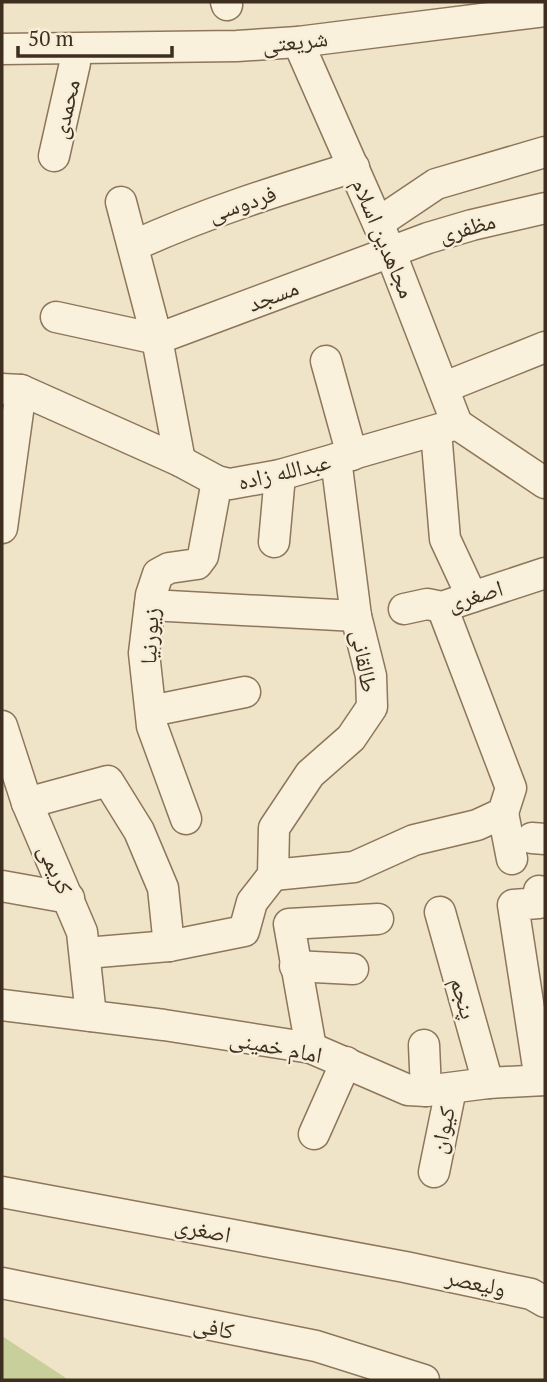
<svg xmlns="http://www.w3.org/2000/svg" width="547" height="1382" viewBox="0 0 547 1382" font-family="'PT Serif','Noto Naskh Arabic',serif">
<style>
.green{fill:#c9cf9b}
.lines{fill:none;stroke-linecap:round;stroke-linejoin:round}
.minor-casing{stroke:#8d765c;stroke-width:33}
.minor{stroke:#faf1dc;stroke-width:30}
.labels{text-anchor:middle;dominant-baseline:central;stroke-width:5;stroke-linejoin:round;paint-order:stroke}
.street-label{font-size:23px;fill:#3d2e20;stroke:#f7eed8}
</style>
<rect width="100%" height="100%" fill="#f0e4c8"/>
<!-- green -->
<polygon class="green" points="2,1336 69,1380 2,1380"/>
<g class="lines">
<defs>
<g id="minor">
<polyline points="226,2 227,5"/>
<polyline points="298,42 390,251 457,424"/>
<polyline points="2,49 237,46 298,42 545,11"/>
<polyline points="54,156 75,63"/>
<polyline points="121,202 157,339 180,461"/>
<polyline points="378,223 436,184 545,152"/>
<path d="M133 246C205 213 279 190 354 167"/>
<polyline points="56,317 157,339 428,238 472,225 545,208"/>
<polyline points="326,361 352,455"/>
<polyline points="445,387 545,347"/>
<polyline points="2,389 21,390 180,461 217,481 230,484 280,475 457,424"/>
<polyline points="457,424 545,483"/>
<polyline points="436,431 445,539 472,597"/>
<polyline points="2,528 21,390"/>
<polyline points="274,542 280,475"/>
<polyline points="150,605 356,616"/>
<polyline points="404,609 427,604 442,607 545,573"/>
<polyline points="151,711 245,692"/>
<polyline points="2,726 27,803 82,932 91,1016"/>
<polyline points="27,803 108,781 139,831 163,888 169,946"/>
<polyline points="503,813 512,859"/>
<polyline points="186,819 152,726 144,653 151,595 158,574 169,568 197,564 203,556 217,481"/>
<polyline points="532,838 545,839"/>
<polyline points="273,875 354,867 414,840 477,825 503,813 511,788 442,607"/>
<polyline points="2,886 69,898"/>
<polyline points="539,891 539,903 513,905 540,1080"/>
<polyline points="440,912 488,1083"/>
<polyline points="86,953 169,946 244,931 252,902 273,875 274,828 310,774 351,738 372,707 371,676 356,616 336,459"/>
<polyline points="295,966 353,969"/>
<polyline points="2,1005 164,1025 311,1048 408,1090 426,1091 488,1083 545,1080"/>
<polyline points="424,1045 426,1091"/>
<polyline points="311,1048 289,924 378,919"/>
<polyline points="314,1134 346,1062"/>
<polyline points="434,1172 451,1089"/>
<polyline points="2,1192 405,1267 531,1294 545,1302"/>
<polyline points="2,1283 316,1346 424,1380"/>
</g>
</defs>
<!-- minor casing -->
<use href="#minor" class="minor-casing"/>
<!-- minor -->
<use href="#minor" class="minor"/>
</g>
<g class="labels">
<!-- street labels -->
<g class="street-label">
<text transform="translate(295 41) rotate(-6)">شریعتی</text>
<text transform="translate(65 109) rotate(-77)">محمدی</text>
<text transform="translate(242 203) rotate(-19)">فردوسی</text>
<text transform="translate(467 227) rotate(-15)">مظفری</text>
<text transform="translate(384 238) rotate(67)">مجاهدین اسلام</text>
<text transform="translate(273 295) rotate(-21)">مسجد</text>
<text transform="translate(284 471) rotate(-13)">عبدالله زاده</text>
<text transform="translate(475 595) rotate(-17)">اصغری</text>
<text transform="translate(149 636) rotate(-87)">زیورنیا</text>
<text transform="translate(365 661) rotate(80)">طالقانی</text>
<text transform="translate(56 869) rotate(66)">کریمی</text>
<text transform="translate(464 998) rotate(74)">پنجم</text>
<text transform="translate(276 1046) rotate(11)">امام خمینی</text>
<text transform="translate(442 1130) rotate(-78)">کیوان</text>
<text transform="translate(203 1229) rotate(11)">اصغری</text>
<text transform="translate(476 1282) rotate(12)">ولیعصر</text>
<text transform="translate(214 1327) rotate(11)">کافی</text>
</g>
</g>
<!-- border -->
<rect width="547" height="1382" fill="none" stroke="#3d2e20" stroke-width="7"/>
<!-- scale -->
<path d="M18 46v10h154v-10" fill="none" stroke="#3d2e20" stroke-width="3.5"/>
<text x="28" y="46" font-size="21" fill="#3d2e20" stroke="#f7eed8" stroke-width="5" paint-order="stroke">50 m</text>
</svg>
